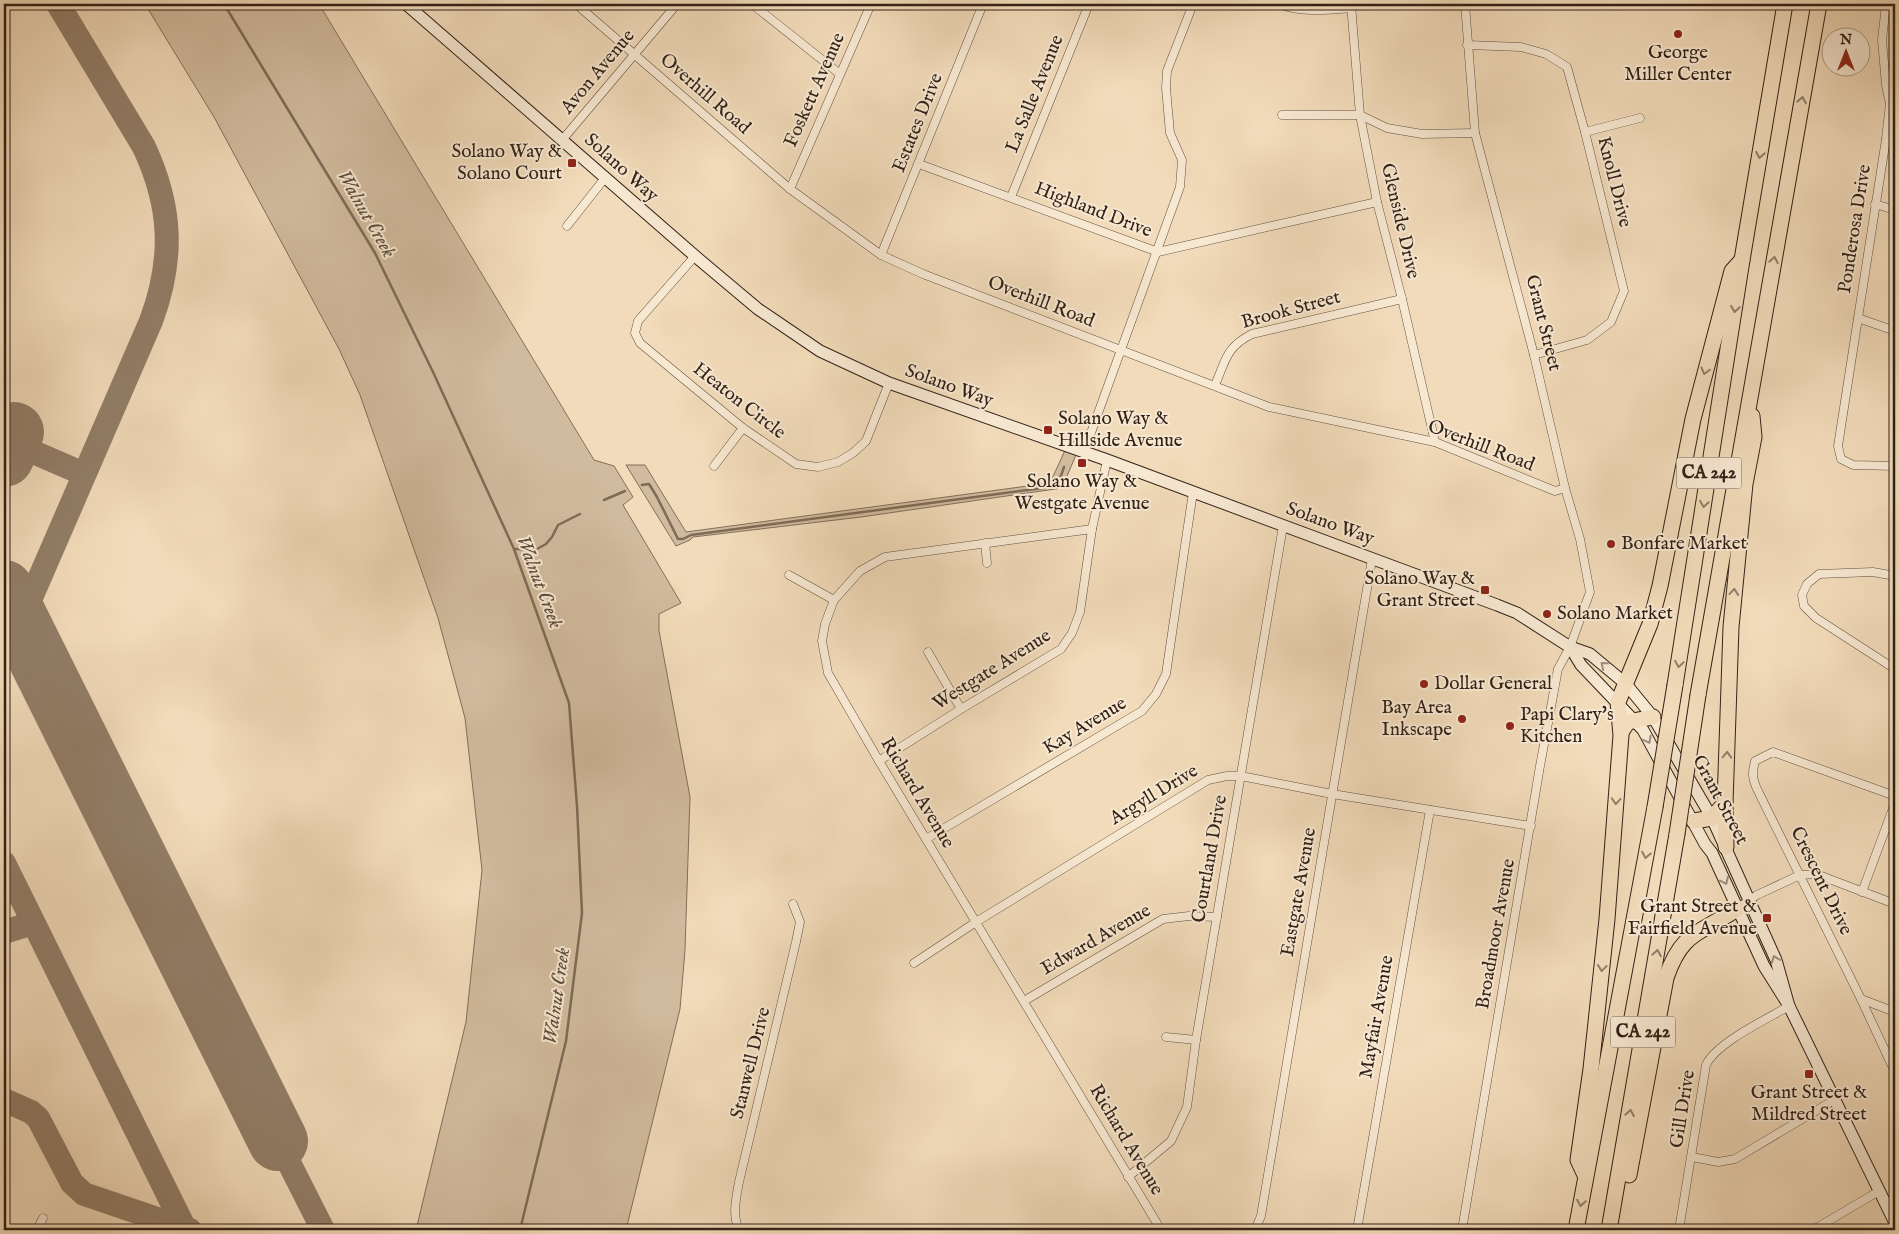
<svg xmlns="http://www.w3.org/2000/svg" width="1899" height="1234" viewBox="0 0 1899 1234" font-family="'IM FELL English',serif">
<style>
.green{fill:#d1bb9e;stroke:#826e5a}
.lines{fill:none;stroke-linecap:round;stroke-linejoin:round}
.stream{stroke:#7e6b57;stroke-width:2.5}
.taxiway{stroke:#927e68;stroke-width:24}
.runway{stroke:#927e68;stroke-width:60}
.street-casing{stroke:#62503f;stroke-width:9}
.secondary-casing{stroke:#322116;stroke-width:13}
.highway-casing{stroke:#322116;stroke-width:17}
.street{stroke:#f7e8d2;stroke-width:8}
.secondary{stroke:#f7e8d2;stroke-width:11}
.highway{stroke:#f2dbba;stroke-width:15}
.highway-bridge-casing{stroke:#322116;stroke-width:17;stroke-linecap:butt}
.highway-bridge{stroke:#f2dbba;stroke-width:15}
.oneway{stroke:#927e68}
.oneway2{stroke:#9e8e7d}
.poi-dot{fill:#8f2418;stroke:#f7e8d2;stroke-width:2}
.labels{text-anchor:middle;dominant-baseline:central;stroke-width:4;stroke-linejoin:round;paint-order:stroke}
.shield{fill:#f7e8d2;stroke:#6d5d4e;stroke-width:1}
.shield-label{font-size:18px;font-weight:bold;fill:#322116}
.poi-label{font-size:19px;fill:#322116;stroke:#f7e8d2;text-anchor:start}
.street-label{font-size:19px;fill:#322116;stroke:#f7e8d2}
.water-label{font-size:20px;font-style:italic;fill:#5e4c3c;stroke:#f7e8d2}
</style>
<rect width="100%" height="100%" fill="#f2dbba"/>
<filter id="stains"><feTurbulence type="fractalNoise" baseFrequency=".004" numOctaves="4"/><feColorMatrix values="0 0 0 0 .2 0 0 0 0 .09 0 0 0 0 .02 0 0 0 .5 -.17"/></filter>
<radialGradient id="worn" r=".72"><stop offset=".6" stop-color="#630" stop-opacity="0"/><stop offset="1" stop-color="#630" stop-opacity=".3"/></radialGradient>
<!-- green -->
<g class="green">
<polygon points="145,4 319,4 594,460 614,466 633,497 623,505 681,603 659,614 659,631 690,797 685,950 680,1009 626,1230 416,1230 466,1022 482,870 465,718 438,618 360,395 339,349 214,117"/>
<polygon points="1067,446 1078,450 1062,488 861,517 693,537 690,540 676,546 626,465 645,465 686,532 1050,483"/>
</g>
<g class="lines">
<!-- stream -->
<g class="stream">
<polyline points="224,4 375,253 433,372 514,549 569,703 577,806 582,913 566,1041 520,1230"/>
<path d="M642 485 649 484 657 497 678 539H683L691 535 1043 488C1059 484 1059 483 1064 467"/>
<polyline points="604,500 625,491"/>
<polyline points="514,549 537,549 546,544 552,537 558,525 580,514"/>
</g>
<!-- taxiway -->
<g class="taxiway">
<polyline points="10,442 84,474"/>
<path d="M4 660 151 321C174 259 172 207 144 147L58 4"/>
<polyline points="4,863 185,1229"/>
<polyline points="4,932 33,923"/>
<polyline points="4,1100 31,1112 38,1118 72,1183 84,1194 190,1230"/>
<polyline points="278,1141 323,1230"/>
</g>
<!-- runway -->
<g class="runway">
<polyline points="4,457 14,432"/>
<polyline points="4,590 278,1141"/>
</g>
<defs>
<g id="street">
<polyline points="576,4 790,189 881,255 923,274 1269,407 1435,442 1555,491 1565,488"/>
<polyline points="752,4 840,74"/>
<path d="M1279 4C1302 13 1327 10 1351 8"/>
<polyline points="1351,4 1360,115 1377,202 1402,299 1435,442"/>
<polyline points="1886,4 1882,40 1886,85 1890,104 1886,139 1838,446 1841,459 1853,465 1895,466"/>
<polyline points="1467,45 1521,47 1546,54 1567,67 1585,132 1624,291 1611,322 1587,340 1534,355"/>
<polyline points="1282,115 1360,115 1387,128 1422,134 1475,133"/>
<polyline points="1585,132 1640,118"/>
<polyline points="563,139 677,4"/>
<polyline points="919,164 1158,252 1377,202"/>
<polyline points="790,189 871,4"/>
<polyline points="1011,197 1089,4"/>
<polyline points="1875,204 1895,210"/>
<polyline points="567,226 605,178"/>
<polyline points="881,255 983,4"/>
<polyline points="695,256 638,321 635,333 640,343 743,428 796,464 818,467 838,462 853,453 866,441 889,383"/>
<polyline points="1858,318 1895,331"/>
<path d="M1215 385C1226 360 1226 347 1252 334L1402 299"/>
<polyline points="1084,452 1180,187 1182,160 1170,133 1166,88 1167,71 1193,4"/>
<polyline points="714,466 743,428"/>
<polyline points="1092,529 885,557 860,571 834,600 825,624 822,641 828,673 879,761 1161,1230"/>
<polyline points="985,543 987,563"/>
<polyline points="789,575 834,600"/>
<polyline points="1895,576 1873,572 1819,574 1807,584 1802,595 1804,606 1816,618 1895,669"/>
<polyline points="928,652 961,709"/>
<polyline points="879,761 961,709 1061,649 1072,633 1080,612 1092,529 1107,460"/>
<path d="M1895 796 1773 752 1755 761C1752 772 1752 778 1757 789L1861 999 1895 1012"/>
<polyline points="926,839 1142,711 1156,694 1166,674 1193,492"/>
<polyline points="1862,892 1895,803"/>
<polyline points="1738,908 1757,895 1800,875 1816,874 1895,904"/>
<polyline points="914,963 976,922 1208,780 1227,776 1241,776 1332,794 1531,826"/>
<polyline points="1861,999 1895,1072"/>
<polyline points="1024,1001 1163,919 1189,916 1217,917"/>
<polyline points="1166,1037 1196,1040"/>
<polyline points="1692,1157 1718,1162 1735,1159 1834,1100"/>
<polyline points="1128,1177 1171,1141 1187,1107 1196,1040 1283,526"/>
<polyline points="37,1230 43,1218"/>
<path d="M739 1230C732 1215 736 1198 739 1182L796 942 800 922 793 904"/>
<polyline points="1255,1230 1261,1216 1372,559"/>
<polyline points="1357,1230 1430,810"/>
<polyline points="1462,1230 1540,766 1558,669 1570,647 1590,592 1580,539 1565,488 1534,355 1475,133 1465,4"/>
<path d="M1679 1230 1706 1065C1716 1043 1767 1019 1789 1006"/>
<polyline points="1813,1230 1879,1191"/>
</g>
<g id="secondary">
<polyline points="406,4 695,256 758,309 820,351 889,383 1107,460 1497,605 1517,613 1570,647 1590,654 1626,684 1653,717 1712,818 1776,960 1789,1006"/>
<polyline points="1570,647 1581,665 1643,730 1705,844 1712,853 1764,966 1789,1006 1895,1223"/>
</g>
<g id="highway">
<polyline points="1675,685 1742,260 1785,4"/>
<polyline points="1698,695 1819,4"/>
<polyline points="1621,732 1628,722 1653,717"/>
<polyline points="1694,821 1712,818 1725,803"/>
<polyline points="1726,847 1725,803 1731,627 1745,484 1754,437 1752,416"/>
<polyline points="1585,1175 1578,1160 1591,1069 1607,919 1621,735 1618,702 1650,624 1660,586 1693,419 1732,271 1742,260"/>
<path d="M1629 1175 1666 978C1682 930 1701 934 1738 908"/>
<polyline points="1576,1230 1655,807"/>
<polyline points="1609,1230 1677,834"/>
</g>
</defs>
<!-- street casing -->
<use href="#street" class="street-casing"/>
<!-- secondary casing -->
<use href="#secondary" class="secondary-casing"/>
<!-- highway casing -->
<use href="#highway" class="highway-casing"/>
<!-- street -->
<use href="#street" class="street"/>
<!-- secondary -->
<use href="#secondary" class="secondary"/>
<!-- highway -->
<use href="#highway" class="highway"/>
<defs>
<g id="highway-bridge">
<polyline points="1655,807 1675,685"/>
<polyline points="1677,834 1698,695"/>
</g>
</defs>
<!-- highway-bridge casing -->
<use href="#highway-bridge" class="highway-bridge-casing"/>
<!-- highway-bridge -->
<use href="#highway-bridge" class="highway-bridge"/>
</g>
<!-- one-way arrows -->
<defs><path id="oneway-chevron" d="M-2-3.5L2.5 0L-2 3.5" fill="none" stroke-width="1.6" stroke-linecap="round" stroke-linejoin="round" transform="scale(1.25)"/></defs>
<g class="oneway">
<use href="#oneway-chevron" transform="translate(1802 100) rotate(-80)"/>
<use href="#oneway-chevron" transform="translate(1760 155) rotate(100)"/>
<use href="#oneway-chevron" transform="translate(1774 260) rotate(-80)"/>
<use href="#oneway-chevron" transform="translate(1735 309) rotate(99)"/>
<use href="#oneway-chevron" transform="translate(1705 371) rotate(105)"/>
<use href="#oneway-chevron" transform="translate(1704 504) rotate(99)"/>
<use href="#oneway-chevron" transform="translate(1734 592) rotate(-85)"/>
<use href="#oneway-chevron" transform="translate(1679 664) rotate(99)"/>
<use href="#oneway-chevron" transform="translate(1727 755) rotate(-88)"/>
<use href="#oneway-chevron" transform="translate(1616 801) rotate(94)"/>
<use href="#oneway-chevron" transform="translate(1646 855) rotate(101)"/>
<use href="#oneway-chevron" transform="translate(1657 953) rotate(-80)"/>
<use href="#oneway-chevron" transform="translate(1602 968) rotate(96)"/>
<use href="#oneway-chevron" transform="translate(1630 1113) rotate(-80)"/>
<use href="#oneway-chevron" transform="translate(1581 1203) rotate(99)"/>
</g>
<g class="oneway2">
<use href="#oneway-chevron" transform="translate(1604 665) rotate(-141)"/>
<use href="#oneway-chevron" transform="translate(1648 740) rotate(61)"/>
<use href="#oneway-chevron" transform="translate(1725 881) rotate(65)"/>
<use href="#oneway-chevron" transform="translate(1775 959) rotate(-110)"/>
</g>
<!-- markers -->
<g class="poi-dot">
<circle cx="1678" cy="34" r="5"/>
<rect x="567" y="158" width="10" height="10" rx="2.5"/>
<rect x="1043" y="425" width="10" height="10" rx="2.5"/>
<rect x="1077" y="458" width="10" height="10" rx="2.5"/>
<circle cx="1611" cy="544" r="5"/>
<rect x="1480" y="585" width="10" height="10" rx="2.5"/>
<circle cx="1547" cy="614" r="5"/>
<circle cx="1424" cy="684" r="5"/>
<circle cx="1462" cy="719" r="5"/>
<circle cx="1510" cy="726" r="5"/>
<rect x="1762" y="913" width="10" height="10" rx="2.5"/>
<rect x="1804" y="1069" width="10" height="10" rx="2.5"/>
</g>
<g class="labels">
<!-- shield labels -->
<g class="shield">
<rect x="1676.5" y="457.5" width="65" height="31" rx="4"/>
<rect x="1610.5" y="1016.5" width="65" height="31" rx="4"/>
</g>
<g class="shield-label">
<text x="1709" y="473">CA 242</text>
<text x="1643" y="1032">CA 242</text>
</g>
<!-- poi labels -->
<g class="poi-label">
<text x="1678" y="53" text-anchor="middle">George<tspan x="1678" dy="22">Miller Center</tspan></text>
<text x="562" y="152" text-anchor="end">Solano Way &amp;<tspan x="562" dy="22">Solano Court</tspan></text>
<text x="1058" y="419">Solano Way &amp;<tspan x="1058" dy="22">Hillside Avenue</tspan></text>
<text x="1082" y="482" text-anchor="middle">Solano Way &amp;<tspan x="1082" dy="22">Westgate Avenue</tspan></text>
<text x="1621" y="544">Bonfare Market</text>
<text x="1475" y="579" text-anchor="end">Solano Way &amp;<tspan x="1475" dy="22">Grant Street</tspan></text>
<text x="1557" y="614">Solano Market</text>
<text x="1434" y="684">Dollar General</text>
<text x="1452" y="708" text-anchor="end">Bay Area<tspan x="1452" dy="22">Inkscape</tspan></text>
<text x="1520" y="715">Papi Clary's<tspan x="1520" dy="22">Kitchen</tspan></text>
<text x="1757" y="907" text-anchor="end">Grant Street &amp;<tspan x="1757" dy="22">Fairfield Avenue</tspan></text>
<text x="1809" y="1093" text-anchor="middle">Grant Street &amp;<tspan x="1809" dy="22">Mildred Street</tspan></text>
</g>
<!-- street labels -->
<g class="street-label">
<text transform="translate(598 72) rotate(-50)">Avon Avenue</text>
<text transform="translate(815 90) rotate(-66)">Foskett Avenue</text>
<text transform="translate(705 94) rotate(41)">Overhill Road</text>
<text transform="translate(1035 94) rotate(-68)">La Salle Avenue</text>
<text transform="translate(918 123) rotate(-68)">Estates Drive</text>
<text transform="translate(621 168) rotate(42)">Solano Way</text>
<text transform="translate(1614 182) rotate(76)">Knoll Drive</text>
<text transform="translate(1093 210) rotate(21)">Highland Drive</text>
<text transform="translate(1400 221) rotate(77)">Glenside Drive</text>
<text transform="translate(1855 229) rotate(-81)">Ponderosa Drive</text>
<text transform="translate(1041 302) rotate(21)">Overhill Road</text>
<text transform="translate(1291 310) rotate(-15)">Brook Street</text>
<text transform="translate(1543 323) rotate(76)">Grant Street</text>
<text transform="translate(949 386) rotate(20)">Solano Way</text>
<text transform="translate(739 401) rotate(38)">Heaton Circle</text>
<text transform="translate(1481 446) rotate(21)">Overhill Road</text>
<text transform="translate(1330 524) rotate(20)">Solano Way</text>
<text transform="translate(992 670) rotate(-32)">Westgate Avenue</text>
<text transform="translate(1085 726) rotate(-31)">Kay Avenue</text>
<text transform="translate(917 793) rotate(59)">Richard Avenue</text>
<text transform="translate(1154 795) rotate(-31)">Argyll Drive</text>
<text transform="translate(1720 800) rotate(62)">Grant Street</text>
<text transform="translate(1210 859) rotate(-80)">Courtland Drive</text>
<text transform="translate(1821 881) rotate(64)">Crescent Drive</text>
<text transform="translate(1299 892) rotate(-80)">Eastgate Avenue</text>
<text transform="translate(1496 934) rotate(-80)">Broadmoor Avenue</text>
<text transform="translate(1096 940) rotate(-30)">Edward Avenue</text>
<text transform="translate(1377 1017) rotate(-80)">Mayfair Avenue</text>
<text transform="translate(751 1063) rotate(-76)">Stanwell Drive</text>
<text transform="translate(1683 1109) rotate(-81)">Gill Drive</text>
<text transform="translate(1126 1140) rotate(59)">Richard Avenue</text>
</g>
<!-- water labels -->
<g class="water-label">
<text transform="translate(366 214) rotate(60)">Walnut Creek</text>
<text transform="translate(539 582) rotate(69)">Walnut Creek</text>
<text transform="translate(557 996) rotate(-82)">Walnut Creek</text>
</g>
</g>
<!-- margin -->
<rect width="1899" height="1234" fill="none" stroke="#f2dbba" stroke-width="20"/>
<rect x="5" y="5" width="1889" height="1224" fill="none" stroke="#322116" stroke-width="2.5"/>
<rect x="10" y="10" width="1879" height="1214" fill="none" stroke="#322116"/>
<!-- north arrow -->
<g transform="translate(1846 52)"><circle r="24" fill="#f7e8d2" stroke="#a89887"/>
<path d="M0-4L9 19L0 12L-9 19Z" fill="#8f2418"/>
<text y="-8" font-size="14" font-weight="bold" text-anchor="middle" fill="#322116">N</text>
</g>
<rect width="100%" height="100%" filter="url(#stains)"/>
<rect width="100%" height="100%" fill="url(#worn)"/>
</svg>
